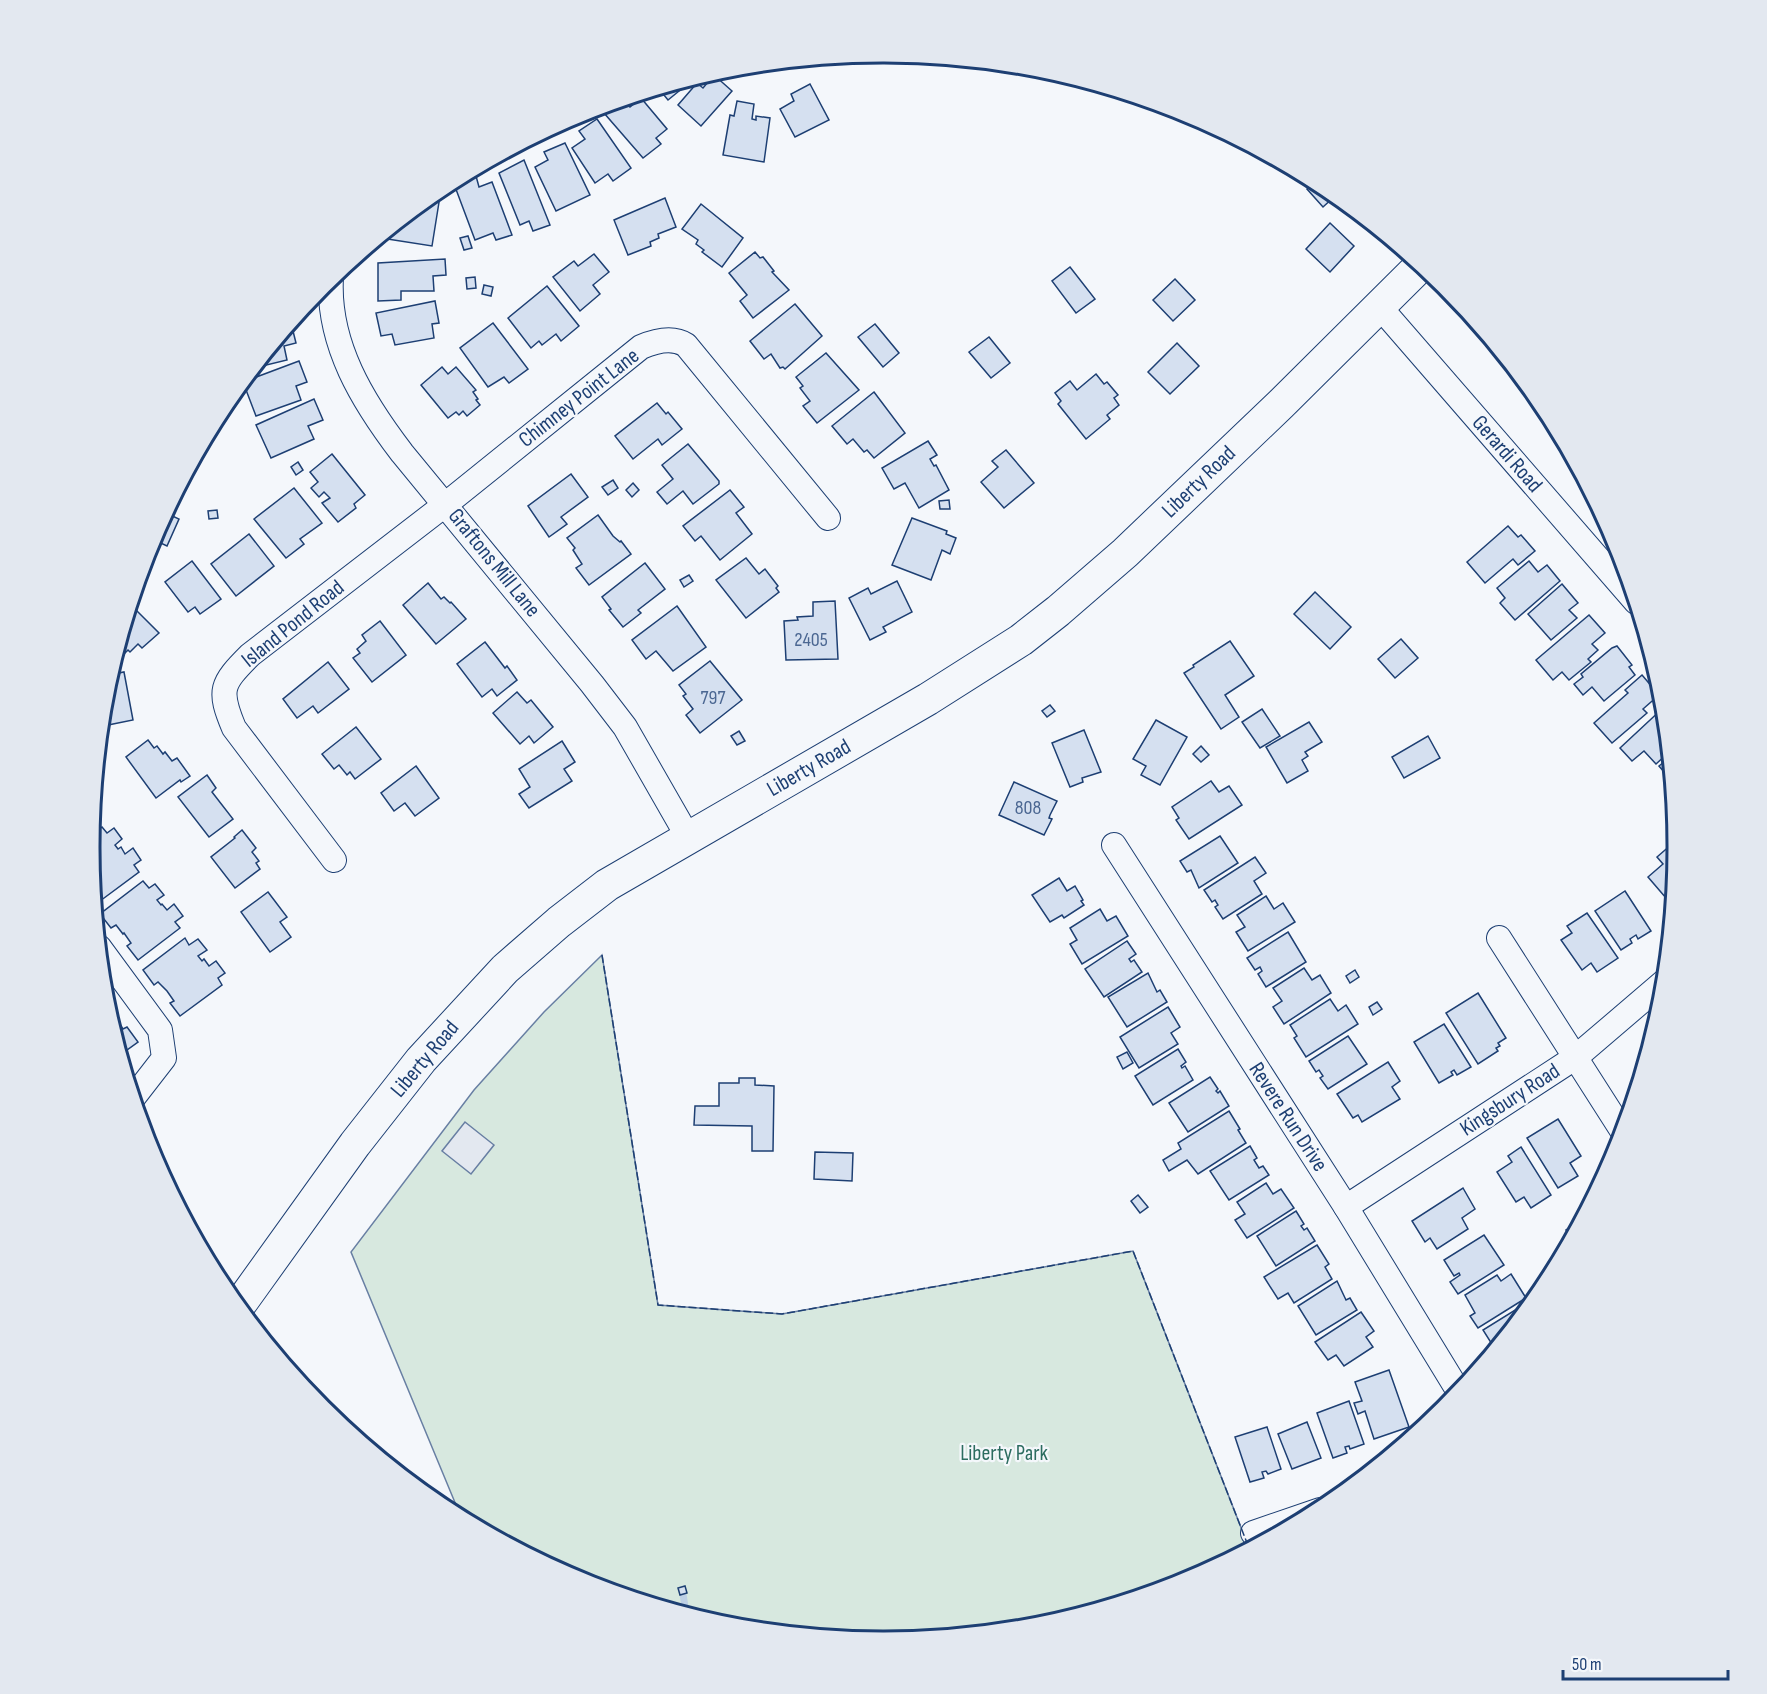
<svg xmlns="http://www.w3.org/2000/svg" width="1767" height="1694" viewBox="0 0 1767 1694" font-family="'Sofia Sans Condensed',sans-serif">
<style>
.green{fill:#d7e8df;stroke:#687fa3;stroke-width:1.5}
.parking{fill:#e3e8f0;stroke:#687fa3;stroke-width:1.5}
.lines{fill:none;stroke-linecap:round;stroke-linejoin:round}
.stream{stroke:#bed0e5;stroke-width:7}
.building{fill:#d5e0f0;stroke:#1d3f73;stroke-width:1.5}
.minor-casing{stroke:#1d3f73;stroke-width:26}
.major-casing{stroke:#1d3f73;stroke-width:34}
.minor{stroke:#f4f7fb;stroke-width:24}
.major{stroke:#f4f7fb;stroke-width:32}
.fence{stroke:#1d3f73;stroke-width:1.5;stroke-dasharray:8 3;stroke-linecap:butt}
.labels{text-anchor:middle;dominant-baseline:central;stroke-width:4.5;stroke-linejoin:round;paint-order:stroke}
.number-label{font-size:20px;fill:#4b6792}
.street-label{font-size:22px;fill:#1d3f73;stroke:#f4f7fb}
.park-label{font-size:22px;fill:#2c6c60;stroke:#f4f7fb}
.rim{fill:none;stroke:#1d3f73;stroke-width:3}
</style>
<rect width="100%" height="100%" fill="#f4f7fb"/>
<!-- green -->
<polygon class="green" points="602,955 658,1305 782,1314 1133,1251 1249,1548 1187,1581 1038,1626 884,1641 728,1626 579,1581 461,1517 351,1252 474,1090 544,1012"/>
<!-- parking -->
<polygon class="parking" points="465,1122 494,1145 471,1174 442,1151"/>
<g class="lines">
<!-- stream -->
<polyline class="stream" points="683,1594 686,1613"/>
</g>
<!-- building -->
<g class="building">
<polygon points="714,75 732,91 701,126 678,105 697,83 703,88"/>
<polygon points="695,78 668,100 659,89"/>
<polygon points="810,84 829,120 795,137 780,109 794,101 791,94"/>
<polygon points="641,98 667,129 656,138 661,144 643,158 604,113 618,101 623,100 630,107"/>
<polygon points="737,101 754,104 752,119 756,120 756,116 770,118 764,162 723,155 730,115 734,116"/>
<polygon points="597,119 631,168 613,181 608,174 595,183 572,148 585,139 579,131"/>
<polygon points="565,143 590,195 556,211 535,167 548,160 544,152"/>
<polygon points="524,160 550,225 533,231 529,221 520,225 499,173"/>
<polygon points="476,176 479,187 492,182 512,235 496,240 493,233 475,240 454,184"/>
<polygon points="1316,182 1336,195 1323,207 1307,189"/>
<polygon points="432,195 440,196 432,246 381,238"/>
<polygon points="665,198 676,227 658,234 659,238 650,242 651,246 628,255 614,220"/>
<polygon points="701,204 743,238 722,267 702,252 704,250 696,244 698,240 682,229"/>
<polygon points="1330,223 1354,246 1330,272 1306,249"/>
<polygon points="468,236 472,248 464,250 460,238"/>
<polygon points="755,252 760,258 763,257 774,271 772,272 789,290 753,318 740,301 747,295 729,273"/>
<polygon points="594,254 609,272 593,285 600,294 580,311 553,277 574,261 578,266"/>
<polygon points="445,259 446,275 433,276 434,291 401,291 401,300 378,301 378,263"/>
<polygon points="1070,267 1095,299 1076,313 1052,281"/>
<polygon points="475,277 476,288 467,289 466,278"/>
<polygon points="1175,279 1195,300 1173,321 1153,300"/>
<polygon points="484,285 493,287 491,296 482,294"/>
<polygon points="547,286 579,326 561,341 556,334 542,345 539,341 531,348 508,318"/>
<polygon points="435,301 439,323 432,324 434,338 395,345 392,334 381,336 376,313"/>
<polygon points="795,304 822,336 785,369 783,367 780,368 771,354 764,359 750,341"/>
<polygon points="291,323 296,343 284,346 287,360 254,368"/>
<polygon points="493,323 528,369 509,383 504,377 488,387 460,348"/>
<polygon points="875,324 899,353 883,367 858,337"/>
<polygon points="989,337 1010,363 991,378 969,352"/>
<polygon points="1177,343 1199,366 1170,394 1148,372"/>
<polygon points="826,353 859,390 817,423 803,406 810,401 800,388 803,386 796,377"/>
<polygon points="299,361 307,382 296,386 301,400 256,416 243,382"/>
<polygon points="442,367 448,374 456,367 476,390 473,392 478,399 476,400 480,405 467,416 463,411 459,415 456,412 448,418 421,385"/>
<polygon points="1096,374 1104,384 1107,382 1118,395 1114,398 1119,405 1107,415 1110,419 1086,439 1058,404 1061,401 1055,393 1070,381 1077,390"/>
<polygon points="874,392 905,433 874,458 867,450 864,452 853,439 847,444 832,426"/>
<polygon points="314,399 323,420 308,426 314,439 271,458 256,425"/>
<polygon points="657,403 666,414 668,412 682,429 662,445 658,439 633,459 615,436"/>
<polygon points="928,441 937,455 930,459 934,466 936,465 949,490 919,508 905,483 894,489 882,468"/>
<polygon points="688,444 719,481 719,484 693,504 683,491 667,504 657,492 673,479 662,465"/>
<polygon points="1006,450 1034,483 1004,508 981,482 998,467 992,461"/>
<polygon points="332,454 365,495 354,504 356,508 338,522 322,503 330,498 324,492 319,497 311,488 318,482 310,472"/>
<polygon points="298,462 303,470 296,475 291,467"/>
<polygon points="571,474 588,497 561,517 567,524 549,537 528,506"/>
<polygon points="613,480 618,488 608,495 602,487"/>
<polygon points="633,483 639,490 632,497 626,490"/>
<polygon points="294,488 322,523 300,539 304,544 286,558 254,519"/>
<polygon points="730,490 744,507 736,513 752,534 720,560 701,536 695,541 683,526"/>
<polygon points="949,500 950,509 940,509 939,501"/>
<polygon points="217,510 218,518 209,519 208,511"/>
<polygon points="166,513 179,519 167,546 152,539"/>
<polygon points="598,515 613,536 620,542 621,541 631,554 589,585 576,568 582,564 573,550 575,548 567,538"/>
<polygon points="912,518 947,531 946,534 956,538 950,554 942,550 931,580 892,565"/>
<polygon points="1508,526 1518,537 1521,535 1535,551 1518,565 1513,559 1485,583 1467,562"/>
<polygon points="249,534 274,566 236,596 211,564"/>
<polygon points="746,558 759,574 765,569 778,586 776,588 779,592 746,618 716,580"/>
<polygon points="192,561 221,599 200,614 195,607 188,612 165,582"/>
<polygon points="1529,561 1538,572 1547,565 1560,581 1515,620 1500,603 1505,598 1497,588"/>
<polygon points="645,563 665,589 638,610 641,613 623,627 609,610 611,609 602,597"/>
<polygon points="689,575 693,581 684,587 680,580"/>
<polygon points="897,581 912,612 883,627 886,632 870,640 849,598 868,588 871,594"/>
<polygon points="428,583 441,599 444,597 450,603 451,602 466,619 436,644 403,605"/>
<polygon points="1562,584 1578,603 1569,610 1577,618 1551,640 1528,614"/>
<polygon points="1315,592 1351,627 1330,649 1294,614"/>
<polygon points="835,601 838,659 786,660 784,621 798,620 797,617 813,616 813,602"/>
<polygon points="677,606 706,647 673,671 656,651 646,659 632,640"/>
<polygon points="130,607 134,612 136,610 159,633 142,648 138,644 130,652 128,650 121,657 116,652"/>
<polygon points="1589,615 1605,633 1592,644 1598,650 1588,659 1591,662 1569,680 1562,672 1553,680 1536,660"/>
<polygon points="380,621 406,655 372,682 353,658 360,653 357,649 366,641 362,635"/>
<polygon points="1401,639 1418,658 1395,678 1378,659"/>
<polygon points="1230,641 1254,676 1225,695 1239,717 1221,729 1184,673 1194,667 1193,665"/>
<polygon points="485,642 505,668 507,666 517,680 497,696 492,689 482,697 457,664"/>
<polygon points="1617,646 1632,665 1629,667 1635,675 1604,701 1592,687 1583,695 1574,684 1583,677 1581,674 1612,648"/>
<polygon points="710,661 742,700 700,733 686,715 693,709 683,696 686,694 679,685"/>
<polygon points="328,662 349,689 318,713 313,706 297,718 283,699"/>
<polygon points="124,672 133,720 103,726 102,717 104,692 109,675"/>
<polygon points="1642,675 1659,695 1643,709 1647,713 1612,743 1594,723 1628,693 1625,690"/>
<polygon points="517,692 527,703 531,700 553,727 534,743 529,736 520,744 493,713"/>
<polygon points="1050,705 1055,711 1047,717 1042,711"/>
<polygon points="1664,707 1669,752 1656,764 1644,751 1632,761 1620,748"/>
<polygon points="1262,709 1280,736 1260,748 1242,722"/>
<polygon points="1156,720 1187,737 1160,785 1141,775 1146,766 1133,759"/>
<polygon points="1309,722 1322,742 1305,752 1308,756 1302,760 1308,771 1287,783 1266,747"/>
<polygon points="356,727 381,759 355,779 350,772 347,775 339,765 334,769 322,754"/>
<polygon points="1084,730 1101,772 1082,778 1083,782 1070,787 1052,743"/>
<polygon points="739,731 745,741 737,745 731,736"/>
<polygon points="1428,736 1440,758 1404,778 1392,757"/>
<polygon points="148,740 154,748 157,746 163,754 165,752 172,761 177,758 190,776 181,782 180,780 156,798 126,757"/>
<polygon points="562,741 575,762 564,769 572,781 529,808 519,794 530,787 519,769"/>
<polygon points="1201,746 1209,755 1201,762 1193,754"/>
<polygon points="1669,758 1671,780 1659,766"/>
<polygon points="416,766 439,798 415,816 405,803 394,811 381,793"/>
<polygon points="207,775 216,788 212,792 233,819 209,837 178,797"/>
<polygon points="1211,781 1219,792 1229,786 1242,805 1189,839 1176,820 1179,818 1172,807"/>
<polygon points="1014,782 1057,801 1050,815 1049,818 1052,819 1044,835 999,815"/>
<polygon points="102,827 107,833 114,828 122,839 115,845 118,849 121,847 125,854 133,848 141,860 134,865 139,872 96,904 89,847 90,836"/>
<polygon points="242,830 256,848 252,852 259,861 256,863 260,869 235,888 211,857 235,838 234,837"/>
<polygon points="1220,836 1238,863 1199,888 1191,870 1187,872 1180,861"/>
<polygon points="1672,844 1678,850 1672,905 1648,877 1663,864 1657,857"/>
<polygon points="1255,857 1266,873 1254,881 1262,894 1223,919 1215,907 1218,905 1215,900 1212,902 1204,890"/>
<polygon points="1059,878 1067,891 1075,886 1083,900 1081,901 1084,905 1064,918 1062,915 1050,922 1032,895"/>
<polygon points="143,881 149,888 155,884 164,895 157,900 161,905 162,904 167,910 174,904 183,916 175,922 180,928 138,960 127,946 131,943 124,933 123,934 116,925 111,928 100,914"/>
<polygon points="1625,891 1651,931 1638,939 1636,935 1630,939 1632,943 1621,950 1595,911"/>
<polygon points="268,892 287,917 280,922 291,937 270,952 241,912"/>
<polygon points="1266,896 1274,909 1283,903 1295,922 1248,951 1236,932 1245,927 1237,915"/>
<polygon points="1100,909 1107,921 1116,916 1128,936 1082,964 1070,944 1077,940 1070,928"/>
<polygon points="1587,913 1618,958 1597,972 1591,963 1582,970 1561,940 1572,933 1567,926"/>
<polygon points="1288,932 1306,962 1266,987 1258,974 1262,971 1260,967 1255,970 1247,958"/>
<polygon points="185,938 189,945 198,939 207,950 198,956 202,961 204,959 209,966 216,961 225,973 218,978 222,985 180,1016 170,1003 174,1001 167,991 158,982 154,985 143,970"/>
<polygon points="1127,941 1136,954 1129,959 1131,962 1134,960 1142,972 1104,997 1085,969"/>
<polygon points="1304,968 1312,980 1320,975 1331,993 1284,1024 1273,1007 1282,1001 1273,988"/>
<polygon points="1355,970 1359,977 1350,983 1346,976"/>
<polygon points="1148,973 1157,992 1160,990 1167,1002 1127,1027 1108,997"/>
<polygon points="1478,993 1506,1038 1498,1043 1500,1046 1496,1048 1498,1051 1478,1064 1446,1013"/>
<polygon points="1330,999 1338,1011 1346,1005 1358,1024 1306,1057 1294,1038 1297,1036 1290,1025"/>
<polygon points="1377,1002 1382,1009 1373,1015 1369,1007"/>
<polygon points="106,1006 114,1022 117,1020 123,1029 127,1027 138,1042 120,1055"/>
<polygon points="1168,1007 1180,1027 1171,1033 1178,1044 1139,1068 1120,1037"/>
<polygon points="1444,1024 1471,1067 1457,1075 1454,1070 1451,1072 1453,1075 1439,1083 1414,1042"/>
<polygon points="1348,1036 1367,1064 1328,1089 1320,1078 1323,1076 1319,1070 1316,1072 1309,1061"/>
<polygon points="1178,1049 1186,1062 1181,1066 1182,1068 1185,1066 1193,1080 1153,1105 1135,1076"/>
<polygon points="1127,1052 1133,1063 1123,1069 1117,1057"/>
<polygon points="1388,1062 1400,1081 1392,1087 1400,1099 1362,1122 1358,1115 1353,1118 1337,1094"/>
<polygon points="1210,1077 1218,1089 1216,1091 1218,1093 1220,1091 1229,1106 1188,1132 1169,1103"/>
<polygon points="739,1078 755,1078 755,1085 774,1086 773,1151 752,1151 752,1126 694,1125 695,1106 719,1106 719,1083 739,1083"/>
<polygon points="1229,1111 1240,1129 1238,1130 1246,1143 1198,1174 1187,1160 1169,1171 1163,1160 1181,1149 1178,1143"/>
<polygon points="1558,1119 1581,1156 1570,1163 1578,1176 1558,1188 1527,1138"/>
<polygon points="1250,1146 1257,1158 1254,1160 1259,1168 1263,1166 1269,1175 1229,1200 1210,1171"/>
<polygon points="1521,1147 1551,1195 1531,1208 1524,1197 1516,1202 1497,1172 1512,1162 1508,1156"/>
<polygon points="815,1152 853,1153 852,1181 814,1179"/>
<polygon points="1266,1183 1273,1194 1281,1189 1294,1208 1247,1238 1235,1220 1245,1214 1237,1202"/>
<polygon points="1463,1188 1475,1209 1462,1218 1468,1229 1437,1249 1430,1238 1425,1242 1412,1221"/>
<polygon points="1138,1195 1148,1207 1140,1213 1131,1201"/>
<polygon points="1296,1211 1304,1224 1301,1226 1304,1230 1307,1228 1315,1241 1276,1266 1257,1236"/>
<polygon points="1580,1221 1571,1238 1566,1230"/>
<polygon points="1484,1235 1504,1265 1458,1294 1450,1282 1460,1275 1459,1273 1454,1276 1444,1260"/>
<polygon points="1317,1245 1329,1264 1325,1267 1332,1279 1294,1303 1288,1293 1278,1299 1264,1277"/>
<polygon points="1511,1274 1526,1298 1478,1328 1470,1316 1475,1313 1465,1295 1497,1275 1501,1281"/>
<polygon points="1337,1281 1346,1300 1350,1298 1357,1310 1316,1335 1298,1306"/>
<polygon points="1520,1307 1524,1313 1495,1349 1483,1330"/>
<polygon points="1361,1312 1374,1331 1366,1337 1373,1347 1344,1366 1336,1355 1328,1360 1315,1342"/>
<polygon points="1389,1370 1409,1427 1374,1439 1365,1411 1358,1414 1354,1403 1362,1401 1355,1382"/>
<polygon points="1349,1401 1364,1444 1350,1449 1349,1446 1345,1447 1347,1453 1333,1458 1317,1413"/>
<polygon points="1307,1422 1321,1458 1292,1469 1278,1434"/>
<polygon points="1267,1427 1281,1469 1268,1474 1266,1471 1262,1472 1264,1478 1250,1482 1235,1437"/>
<polygon points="685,1586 687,1593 680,1595 678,1588"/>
</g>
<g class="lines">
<defs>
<g id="minor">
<path d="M331 277C327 344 363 402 402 453L592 684 625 727 688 837"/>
<polyline points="1379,306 1636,602"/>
<polyline points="1114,845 1346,1207 1459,1392"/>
<path d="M334 860 234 728C218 690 221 684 250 655L446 504 641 347C655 341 672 336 686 345L828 518"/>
<polyline points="1499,938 1623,1132"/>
<polyline points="99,947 160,1030 164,1058 133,1098"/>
<polyline points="1346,1207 1576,1057 1665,981"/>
<polyline points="1253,1533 1320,1510"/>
</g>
<polyline id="major" points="238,1307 355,1144 421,1060 505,969 559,922 607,885 928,699 1021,640 1058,611 1125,553 1281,404 1421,265"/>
</defs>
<!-- minor casing -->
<use href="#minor" class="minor-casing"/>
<!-- major casing -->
<use href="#major" class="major-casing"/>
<!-- minor -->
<use href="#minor" class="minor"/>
<!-- major -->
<use href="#major" class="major"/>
<!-- fence -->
<polyline class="fence" points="602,955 658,1305 782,1314 1133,1251 1249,1548"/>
</g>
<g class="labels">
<!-- number labels -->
<g class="number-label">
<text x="811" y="640">2405</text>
<text x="713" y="698">797</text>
<text x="1028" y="808">808</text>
</g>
<!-- street labels -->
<g class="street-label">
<text transform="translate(579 398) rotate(-38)">Chimney Point Lane</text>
<text transform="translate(1507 454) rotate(49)">Gerardi Road</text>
<text transform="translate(1199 482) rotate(-44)">Liberty Road</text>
<text transform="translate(494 563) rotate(51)">Graftons Mill Lane</text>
<text transform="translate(293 624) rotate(-39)">Island Pond Road</text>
<text transform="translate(809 768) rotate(-30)">Liberty Road</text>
<text transform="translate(425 1059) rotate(-50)">Liberty Road</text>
<text transform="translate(1510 1100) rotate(-33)">Kingsbury Road</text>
<text transform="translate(1288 1117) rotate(57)">Revere Run Drive</text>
</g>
<!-- park labels -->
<g class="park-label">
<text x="1004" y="1453">Liberty Park</text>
</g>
</g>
<!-- crop -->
<path d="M0 0H1767V1694H0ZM883 63H884A783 783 0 0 1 1667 846V848A783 783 0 0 1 884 1631H883A783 783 0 0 1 100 848V846A783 783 0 0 1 883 63Z" fill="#e3e8f0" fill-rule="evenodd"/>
<path class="rim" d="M883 63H884A783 783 0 0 1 1667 846V848A783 783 0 0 1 884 1631H883A783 783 0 0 1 100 848V846A783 783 0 0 1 883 63Z"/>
<!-- scale -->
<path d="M1563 1670v9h165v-9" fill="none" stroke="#1d3f73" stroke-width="3"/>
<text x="1572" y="1670" font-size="18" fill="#1d3f73" stroke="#f4f7fb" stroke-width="4.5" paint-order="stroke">50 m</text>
</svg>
